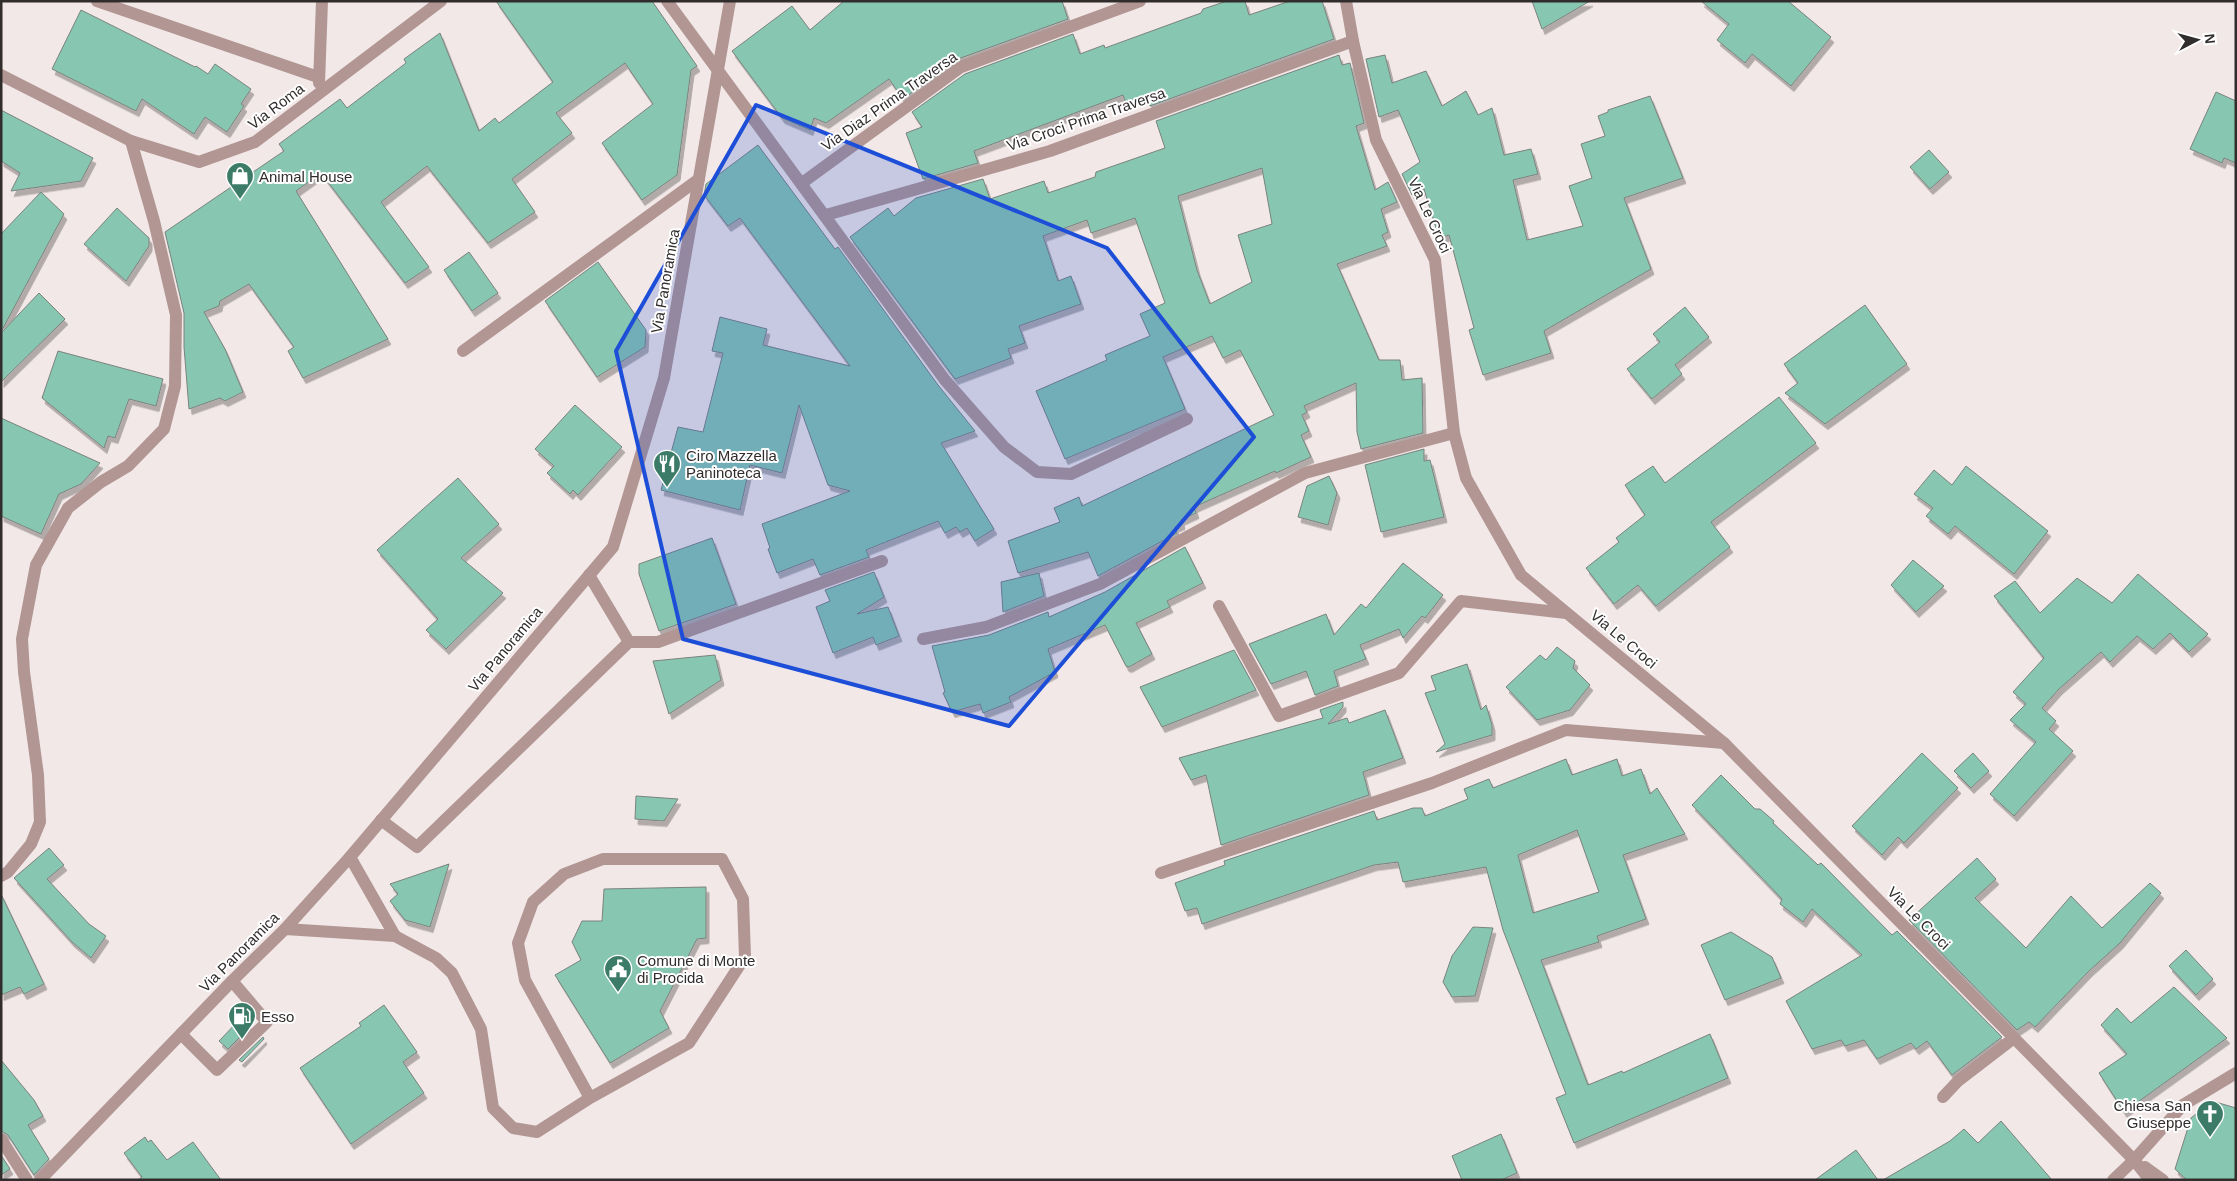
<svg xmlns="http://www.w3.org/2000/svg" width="2237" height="1181" viewBox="0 0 2237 1181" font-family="Arial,sans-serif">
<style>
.building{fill:#87c6b0;stroke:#7a827f;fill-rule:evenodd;filter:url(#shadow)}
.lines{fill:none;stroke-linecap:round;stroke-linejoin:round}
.minor{stroke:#b19693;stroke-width:12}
.marked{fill:#1d4ed8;fill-opacity:0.2;stroke:#1d4ed8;stroke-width:4;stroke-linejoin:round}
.labels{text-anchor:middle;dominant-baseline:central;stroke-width:4;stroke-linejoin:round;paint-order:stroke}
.street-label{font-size:15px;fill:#302d2c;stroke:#fff}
.poi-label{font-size:15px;fill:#302d2c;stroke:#fff;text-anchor:start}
</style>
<defs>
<filter id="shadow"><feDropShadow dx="3" dy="5.5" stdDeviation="0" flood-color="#0004"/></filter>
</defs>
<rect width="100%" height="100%" fill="#f2e8e7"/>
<!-- building -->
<g class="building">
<polygon points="496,1 652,1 697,66 691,70 677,175 642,200 602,143 653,104 625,63 556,113 572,133 512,179 535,212 488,243 427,166 381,202 429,267 405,283 321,173 296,191 388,339 303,378 288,351 294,347 249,284 220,301 219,306 204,312 225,349 243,392 225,401 220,398 189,409 184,347 184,313 165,232 284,151 279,144 340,99 347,108 406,63 404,59 440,33 479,131 495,118 499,123 553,82"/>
<polygon points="844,1 1062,1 1068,19 958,59 903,99 889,79 826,123 814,118 810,130 782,118 732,51 792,6 810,30"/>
<polygon points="1227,1 1245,1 1249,15 1290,1 1322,1 1334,39 1150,106 1147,95 1126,103 1123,95 974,151 978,163 923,179 906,133 922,127 912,112 965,74 1073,34 1080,54 1104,45 1105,48 1201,13 1203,9"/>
<polygon points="1532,1 1590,1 1542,29"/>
<polygon points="1701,1 1788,1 1831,37 1791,86 1752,54 1745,63 1717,40 1729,24"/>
<polygon points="81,10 195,67 196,66 208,74 215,64 251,89 241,104 244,106 227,132 205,117 194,134 142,99 136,111 52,69"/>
<path d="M1339 55 1342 65 1350 63 1364 123 1356 126 1375 190 1388 182 1397 202 1381 209 1388 232 1382 235 1387 246 1337 264 1379 360H1400L1402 380 1422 378 1423 433 1361 449 1357 432 1356 383 1304 406 1307 412 1302 415 1309 431 1301 435 1311 457 1276 473 1275 471 1194 507 1196 513 1181 520 1182 524 1175 527 1177 533 1098 576 1088 552 1018 573 1008 541 1060 522 1054 508 1079 497 1082 506 1274 415 1240 350 1223 358 1212 336 1163 357 1185 409 1065 459 1036 391 1107 360 1105 355 1150 336 1140 314 1165 303 1135 218 1091 233 1087 220 1043 236 1058 281 1071 276 1081 304 1019 326 1025 343 1008 349 1011 358 955 379 850 237 888 208 894 216 916 198 983 179 990 199 1044 181 1048 193 1095 177 1096 172 1165 148 1156 121ZM1262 168 1272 224 1238 235 1252 282 1210 304 1197 270 1178 196Z"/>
<polygon points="1385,55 1392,83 1426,71 1442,106 1466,91 1478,115 1492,108 1504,155 1531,149 1538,174 1513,180 1527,240 1583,226 1569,186 1592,178 1581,144 1605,136 1598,116 1608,112 1608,110 1650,96 1683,178 1624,198 1651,269 1544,331 1551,353 1483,375 1469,330 1474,328 1449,235 1439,238 1424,189 1412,195 1402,174 1420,162 1398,110 1379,117 1366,59"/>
<polygon points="2216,92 2236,101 2236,163 2224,158 2222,163 2190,149"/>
<polygon points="1,110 93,158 81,181 11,191 20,173 1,161"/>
<polygon points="758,145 835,249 838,247 938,385 975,431 941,443 994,529 975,541 967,528 960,532 956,527 945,533 938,521 866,550 869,557 820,575 813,559 777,573 768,549 770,548 762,524 850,491 828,485 799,405 782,473 750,465 740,510 661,490 678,427 703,432 723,353 712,351 720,317 767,329 763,345 850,366 740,218 728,226 704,195 706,184"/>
<polygon points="1929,150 1949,172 1930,189 1910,167"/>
<polygon points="41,192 64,214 1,332 1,234"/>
<polygon points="117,208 149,238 149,246 126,281 84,244"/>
<polygon points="469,252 498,293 472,311 444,270"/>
<polygon points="598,262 646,330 645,347 597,377 545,301"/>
<polygon points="39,293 65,319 1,382 1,333"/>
<polygon points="1865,305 1907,364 1825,424 1785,393 1798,383 1784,364"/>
<polygon points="1685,307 1709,337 1675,365 1682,374 1652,399 1627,369 1660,342 1653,334"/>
<polygon points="58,351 163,379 156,406 129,399 115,438 108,436 104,448 42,398"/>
<polygon points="1779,397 1816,443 1711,522 1730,547 1656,606 1638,585 1614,604 1586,568 1619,542 1616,538 1645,515 1625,485 1653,466 1665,483"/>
<polygon points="575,405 622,447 578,495 573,490 570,494 547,473 554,466 535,449"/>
<polygon points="1,418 100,463 81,484 59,494 41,534 1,516"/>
<polygon points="1424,449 1424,461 1430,460 1444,517 1381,532 1365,465"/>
<polygon points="1966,466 2048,531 2014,574 1955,526 1948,534 1926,516 1933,508 1914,494 1934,470 1952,485"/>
<polygon points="1329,476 1337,493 1328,525 1298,517 1307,486"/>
<polygon points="458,478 499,524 461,558 503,593 446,649 426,630 438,619 377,550"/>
<polygon points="712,538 736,604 659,631 639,574 639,564"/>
<polygon points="1185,547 1203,583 1167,601 1170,607 1136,623 1152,654 1129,667 1126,666 1105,625 1048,649 1055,672 1009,697 1011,702 983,713 980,704 952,712 943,693 945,692 932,646 989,635 1048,612 1049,617 1105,592"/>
<polygon points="1913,560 1944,586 1916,612 1891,585"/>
<polygon points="1403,563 1443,595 1425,618 1422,616 1403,638 1399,629 1360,645 1366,659 1334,671 1338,686 1315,695 1306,671 1271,684 1249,644 1326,614 1334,635 1361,604 1366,608"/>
<polygon points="874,572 884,597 857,614 888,607 899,636 876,645 873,637 833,653 816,607 830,601 825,590"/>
<polygon points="1039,573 1044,596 1003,612 1001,582"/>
<polygon points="2138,574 2208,634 2189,652 2170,633 2153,649 2137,636 2110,662 2101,652 2059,689 2042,708 2056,721 2049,729 2073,751 2014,816 1990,794 2036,742 2010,720 2026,704 2013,692 2044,658 1994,596 2015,581 2040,613 2077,578 2112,603"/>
<polygon points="1557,647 1575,661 1573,668 1590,685 1570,710 1537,720 1506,687 1540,655 1546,660"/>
<polygon points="1234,650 1256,690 1162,727 1140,687"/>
<polygon points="715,655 721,680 669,714 653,661"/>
<polygon points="1467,664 1481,710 1486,705 1492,725 1492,735 1436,752 1445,744 1425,693 1436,690 1431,676"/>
<polygon points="1343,702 1343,707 1328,724 1347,718 1349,723 1385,710 1403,758 1363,772 1369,795 1221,845 1206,775 1191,780 1179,758 1323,718 1320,710"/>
<polygon points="1922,753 1958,788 1904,843 1898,837 1882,855 1852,826"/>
<polygon points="1973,753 1989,771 1971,788 1954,771"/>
<path d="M1566 759 1572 775 1617 759 1622 776 1641 769 1650 794 1657 788 1685 834 1623 855 1646 919 1597 936 1599 942 1541 960 1588 1085 1622 1071 1623 1073 1710 1034 1728 1078 1574 1143 1556 1098 1566 1094 1503 930 1486 867 1403 882 1398 862 1374 865 1202 924 1197 908 1185 911 1175 883 1225 865 1224 861 1374 811 1377 820 1413 808H1422L1425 816 1468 799 1464 789 1489 779 1493 788ZM1577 830 1599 892 1533 913 1518 855Z"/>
<polygon points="1721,775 1755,809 1760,809 1774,821 1773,823 1818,865 1821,863 1892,935 1897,931 2002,1037 1952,1075 1927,1041 1916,1049 1911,1043 1877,1059 1864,1040 1845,1046 1841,1040 1812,1049 1786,1001 1862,955 1812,909 1803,922 1780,904 1782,899 1692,805"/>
<polygon points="636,796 678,799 664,821 635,819"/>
<polygon points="49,848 64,865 47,879 89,924 106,936 91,958 72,942 14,878"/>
<polygon points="1977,858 1996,879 1975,898 2026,948 2071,896 2102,928 2150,883 2161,893 2120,943 2089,971 2035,1027 2029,1022 2017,1030 1909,920"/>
<polygon points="449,864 430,927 405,920 390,901 398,894 390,884"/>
<polygon points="706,887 706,938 697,939 660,1011 669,1028 610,1063 555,975 581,960 572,942 582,921 602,921 604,889"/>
<polygon points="1,894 44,984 24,994 20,987 1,995"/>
<polygon points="1473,927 1493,928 1475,996 1452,997 1443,982 1452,956"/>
<polygon points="1731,932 1772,957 1781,978 1725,1000 1701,945"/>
<polygon points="2186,950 2213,979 2196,995 2169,966"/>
<polygon points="2174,987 2227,1038 2124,1112 2099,1073 2127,1054 2101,1025 2117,1008 2131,1023"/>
<polygon points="384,1005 417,1052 403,1062 424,1093 351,1144 300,1068 361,1026 359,1023"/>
<polygon points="242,1017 251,1026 228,1049 219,1041"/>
<polygon points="263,1037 264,1039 242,1062 239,1060"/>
<polygon points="1,1060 34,1100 43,1116 28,1125 49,1159 34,1175 8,1135 1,1131"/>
<polygon points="2212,1101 2236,1108 2236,1180 2187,1180 2175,1169 2191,1118"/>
<polygon points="2001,1121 2052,1180 1883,1180 1950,1141 1964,1129 1978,1143"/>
<polygon points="1501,1134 1517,1173 1501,1180 1462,1180 1452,1156"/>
<polygon points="145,1137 148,1142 151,1140 167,1160 193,1142 221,1180 138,1180 142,1177 124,1153"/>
<polygon points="1856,1150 1878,1180 1815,1180"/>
<polygon points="1,1155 10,1169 1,1175"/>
</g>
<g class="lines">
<!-- minor -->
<g class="minor">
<polyline points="97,1 318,77"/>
<polyline points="667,1 945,380 1004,447 1037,472 1071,474 1187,419"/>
<polyline points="1346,1 1353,41 1376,140 1435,260 1454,433 1466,478 1521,575 1724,743 2134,1160 2150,1180"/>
<polyline points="1,75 131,141 199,162 255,142 441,1"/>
<polyline points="319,83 322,1"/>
<polyline points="802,183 961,67 1140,1"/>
<polyline points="826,215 1050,151 1353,41"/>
<polyline points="463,351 699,179"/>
<polyline points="589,575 629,642 658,642 882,561"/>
<polyline points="1219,606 1279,716 1399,673 1461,601 1566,613"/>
<polyline points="923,639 986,627 1100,584 1305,473 1454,433"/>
<polyline points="381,820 417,847 629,642"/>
<polyline points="350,857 395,936"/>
<polyline points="1161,873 1432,783 1566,730 1724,743"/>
<polyline points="1,876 8,872 31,844 40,822 38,775 24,672 22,639 36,565 68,508 101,482 128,466 164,429 175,386 176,315 154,221 131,141"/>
<polyline points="285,929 395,936 436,958 452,973 481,1029 493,1108 513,1128 537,1132 590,1098 689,1043 745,957 743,899 722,859 603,859 564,874 533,902 518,943 525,980 590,1098"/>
<polyline points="181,1034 217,1070 267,1022 232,981"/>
<polyline points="1943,1097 1958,1081 2014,1038"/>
<polyline points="1,1139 27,1180"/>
<polyline points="2145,1167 2163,1180"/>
<polyline points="40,1180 232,981 285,929 350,857 613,547 664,378 730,1"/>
<polyline points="2113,1180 2134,1160 2183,1105 2236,1073"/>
</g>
</g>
<!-- marked area -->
<path class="marked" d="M756 105 1107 248 1254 437 1009 726 683 639 616 351Z"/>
<!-- icons -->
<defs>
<symbol id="shop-pin" viewBox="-11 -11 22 30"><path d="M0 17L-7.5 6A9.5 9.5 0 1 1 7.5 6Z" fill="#3c7b67" stroke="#fff"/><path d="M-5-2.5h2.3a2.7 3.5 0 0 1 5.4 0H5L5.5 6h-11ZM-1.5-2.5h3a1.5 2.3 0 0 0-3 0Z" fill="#fff"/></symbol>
<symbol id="restaurant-pin" viewBox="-11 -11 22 30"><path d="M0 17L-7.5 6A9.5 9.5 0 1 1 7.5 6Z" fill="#3c7b67" stroke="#fff"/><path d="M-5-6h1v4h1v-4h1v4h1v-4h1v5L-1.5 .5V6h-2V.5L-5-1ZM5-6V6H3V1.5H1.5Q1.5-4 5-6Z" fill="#fff"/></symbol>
<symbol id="civic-pin" viewBox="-11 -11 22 30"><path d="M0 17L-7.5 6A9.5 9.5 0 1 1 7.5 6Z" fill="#3c7b67" stroke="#fff"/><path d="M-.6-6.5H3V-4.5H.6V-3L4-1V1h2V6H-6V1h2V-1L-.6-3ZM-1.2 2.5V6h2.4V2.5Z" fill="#fff"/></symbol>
<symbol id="fuel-pin" viewBox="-11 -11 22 30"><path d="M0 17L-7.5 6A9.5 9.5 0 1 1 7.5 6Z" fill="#3c7b67" stroke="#fff"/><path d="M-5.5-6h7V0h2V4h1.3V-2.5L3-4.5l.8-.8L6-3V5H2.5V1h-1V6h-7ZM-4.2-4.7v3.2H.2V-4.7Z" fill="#fff"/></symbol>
<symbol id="church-pin" viewBox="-11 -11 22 30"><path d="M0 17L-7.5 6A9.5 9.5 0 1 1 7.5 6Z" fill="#3c7b67" stroke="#fff"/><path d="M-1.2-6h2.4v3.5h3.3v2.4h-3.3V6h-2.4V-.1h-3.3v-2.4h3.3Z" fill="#fff"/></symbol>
</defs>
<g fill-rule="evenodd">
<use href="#shop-pin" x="224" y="160" width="32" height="43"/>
<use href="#restaurant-pin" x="651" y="448" width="32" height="43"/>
<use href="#civic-pin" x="602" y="953" width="32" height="43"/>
<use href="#fuel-pin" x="226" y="1000" width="32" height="43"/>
<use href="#church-pin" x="2194" y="1098" width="32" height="43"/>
</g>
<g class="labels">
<!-- street labels -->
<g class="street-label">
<text transform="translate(889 101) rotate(-35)">Via Diaz Prima Traversa</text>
<text transform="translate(276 106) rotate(-37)">Via Roma</text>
<text transform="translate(1086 119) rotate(-19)">Via Croci Prima Traversa</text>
<text transform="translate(1430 215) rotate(65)">Via Le Croci</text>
<text transform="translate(665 281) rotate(-80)">Via Panoramica</text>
<text transform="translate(1624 639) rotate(40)">Via Le Croci</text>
<text transform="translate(505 649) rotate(-50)">Via Panoramica</text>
<text transform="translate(1919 918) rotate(45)">Via Le Croci</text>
<text transform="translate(239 952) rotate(-45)">Via Panoramica</text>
</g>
<!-- poi labels -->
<g class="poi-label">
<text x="259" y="176">Animal House</text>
<text x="686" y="455">Ciro Mazzella<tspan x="686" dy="17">Paninoteca</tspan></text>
<text x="637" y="960">Comune di Monte<tspan x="637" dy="17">di Procida</tspan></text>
<text x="261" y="1016">Esso</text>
<text x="2191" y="1105" text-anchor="end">Chiesa San<tspan x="2191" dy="17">Giuseppe</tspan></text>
</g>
</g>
<!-- border -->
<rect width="2237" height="1181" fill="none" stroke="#302d2c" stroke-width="5"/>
<!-- north arrow -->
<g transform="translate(2197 40) rotate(84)" stroke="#ffffff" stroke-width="4" paint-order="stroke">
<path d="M0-4L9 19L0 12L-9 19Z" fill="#302d2c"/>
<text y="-8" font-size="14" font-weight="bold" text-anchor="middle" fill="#302d2c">N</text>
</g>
</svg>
